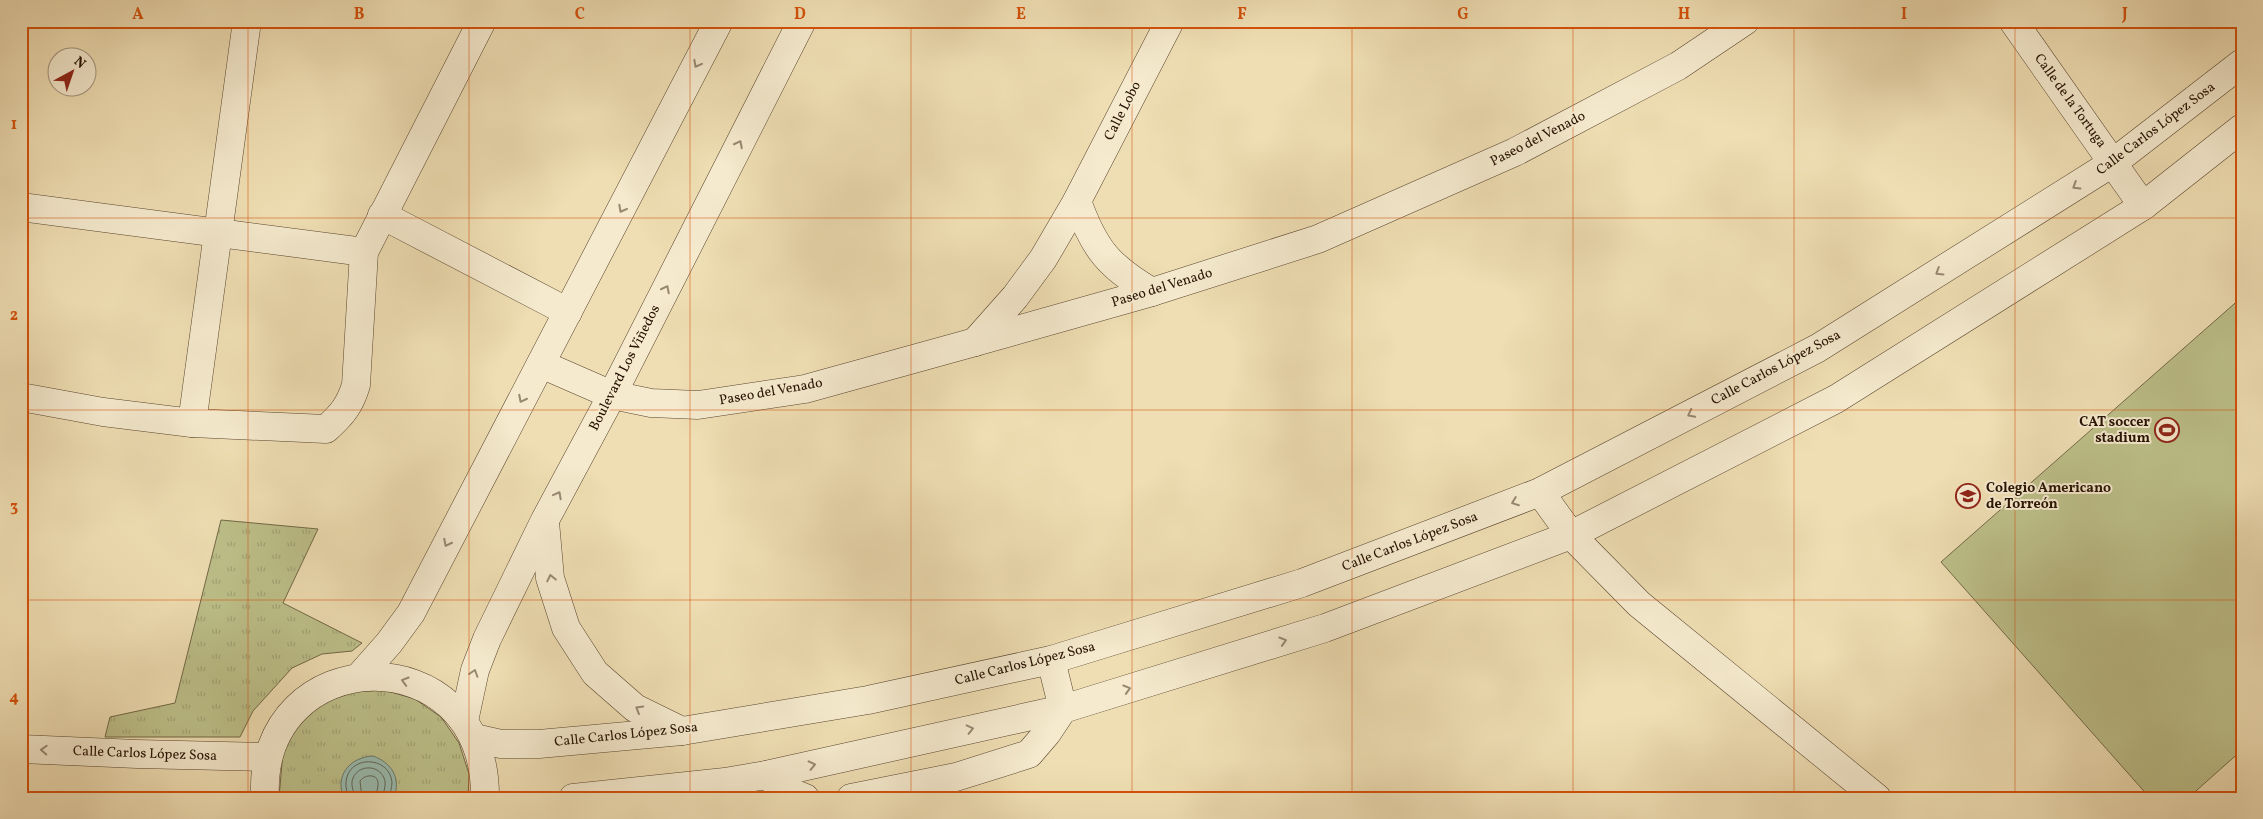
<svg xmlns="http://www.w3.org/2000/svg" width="2263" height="819" viewBox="0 0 2263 819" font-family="Vollkorn,serif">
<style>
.grass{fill:url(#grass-tufts);stroke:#726846}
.pitch{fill:#bdc08a;stroke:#726846}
.water{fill:#9abcb0;stroke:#6c786a}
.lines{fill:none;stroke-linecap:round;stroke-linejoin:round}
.shore{stroke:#606659;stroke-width:1}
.minor-casing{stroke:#58442e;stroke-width:29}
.minor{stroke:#f5eace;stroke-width:28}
.oneway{stroke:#988872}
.grid{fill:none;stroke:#d5520b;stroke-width:1;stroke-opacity:0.55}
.labels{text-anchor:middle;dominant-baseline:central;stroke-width:4;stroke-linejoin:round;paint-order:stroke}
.street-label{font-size:14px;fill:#261102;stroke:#f5eace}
.poi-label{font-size:14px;font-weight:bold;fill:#261102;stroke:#f5eace;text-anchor:end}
.neatline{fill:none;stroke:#d5520b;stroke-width:2}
.grid-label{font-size:16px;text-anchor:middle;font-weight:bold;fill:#d5520b}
</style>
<defs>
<pattern id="grass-tufts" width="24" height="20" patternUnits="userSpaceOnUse" patternTransform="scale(1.25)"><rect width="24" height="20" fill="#bdc08a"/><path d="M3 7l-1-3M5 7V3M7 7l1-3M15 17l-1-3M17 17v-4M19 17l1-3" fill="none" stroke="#a2a475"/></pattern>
</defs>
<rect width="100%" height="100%" fill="#efdeb3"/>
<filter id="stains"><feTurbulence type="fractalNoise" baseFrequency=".004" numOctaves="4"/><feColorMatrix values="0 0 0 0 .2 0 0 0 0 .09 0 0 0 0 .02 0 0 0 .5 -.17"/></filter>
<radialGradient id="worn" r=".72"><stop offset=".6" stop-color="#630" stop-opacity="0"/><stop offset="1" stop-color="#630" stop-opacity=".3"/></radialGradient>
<!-- grass -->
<g class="grass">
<polygon points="221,520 318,529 283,603 362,643 352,651 322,654 292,668 253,711 240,737 105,737 110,717 175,703"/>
<polygon points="384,690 415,699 441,717 459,743 469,774 468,798 279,798 283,751 299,724 323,703 352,692"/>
</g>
<!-- pitch -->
<polygon class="pitch" points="2242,297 2242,750 2188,798 2150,798 1941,562"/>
<!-- water -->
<path class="water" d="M373 756C392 763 401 778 394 798H344C334 776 350 757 373 756Z"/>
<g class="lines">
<!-- shore -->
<g class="shore">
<path d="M348 798C348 792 345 788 346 782 348 755 389 755 392 782 392 788 390 793 389 798"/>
<path d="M355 798C354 791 350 785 353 778 359 764 379 765 384 778 387 785 383 791 383 798"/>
<path d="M362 798 360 781C365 774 379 773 378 785 378 789 376 793 375 798"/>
</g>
<defs>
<g id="minor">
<polyline points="2013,21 2143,206"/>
<path d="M1077 201C1094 249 1109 267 1152 292"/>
<polyline points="21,207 364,252"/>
<polyline points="382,215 568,312"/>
<polyline points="975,342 1015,297 1043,259 1077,201 1170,21"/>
<polyline points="541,364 612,395 651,403 698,405 805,389 975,342 1152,292 1318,239 1515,152 1678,66 1745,21"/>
<path d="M21 397 103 412 192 423 326 429C342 415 350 405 356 385L364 252 482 21"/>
<polyline points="192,423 247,21"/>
<polyline points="1540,492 1571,535 1639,604 1877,798"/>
<polyline points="545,522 550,578 566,628 595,673 635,708 682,731"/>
<polyline points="359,677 389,643 411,613 719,21"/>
<polyline points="464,721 475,670 487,639 545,520 612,395 802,21"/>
<polyline points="474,738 501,744 539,744 682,731 868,700 1051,660 1302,583 1540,492 1818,348 2114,162 2242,63"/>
<polyline points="21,749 137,754 268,757"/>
<polyline points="766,775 788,791 805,798"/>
<path d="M265 798C257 640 487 633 485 798"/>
<polyline points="573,798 725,782 766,775 1063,709 1325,628 1571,535 1836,399 2143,206 2242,128"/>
<polyline points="851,798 956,777 1029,754 1047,733 1063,709 1051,660"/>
</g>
</defs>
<!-- minor casing -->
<use href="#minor" class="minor-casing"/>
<!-- minor -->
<use href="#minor" class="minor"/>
</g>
<!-- one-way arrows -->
<defs><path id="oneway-chevron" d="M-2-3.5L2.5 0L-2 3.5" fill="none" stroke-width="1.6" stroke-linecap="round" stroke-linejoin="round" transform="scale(1.25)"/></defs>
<g class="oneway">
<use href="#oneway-chevron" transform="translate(697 64) rotate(118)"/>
<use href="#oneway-chevron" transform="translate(739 144) rotate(-63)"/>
<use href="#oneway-chevron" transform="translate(2076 186) rotate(148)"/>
<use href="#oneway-chevron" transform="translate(622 209) rotate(118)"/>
<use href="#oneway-chevron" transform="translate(1939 272) rotate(148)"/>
<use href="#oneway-chevron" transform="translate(666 289) rotate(-63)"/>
<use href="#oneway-chevron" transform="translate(522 399) rotate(117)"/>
<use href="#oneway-chevron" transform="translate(1691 414) rotate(153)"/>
<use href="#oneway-chevron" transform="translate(558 495) rotate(-62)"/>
<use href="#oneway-chevron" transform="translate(1515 502) rotate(159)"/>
<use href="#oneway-chevron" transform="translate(447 543) rotate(117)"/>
<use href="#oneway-chevron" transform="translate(551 578) rotate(-102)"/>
<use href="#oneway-chevron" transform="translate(1283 641) rotate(-17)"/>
<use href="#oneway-chevron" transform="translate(474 673) rotate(-72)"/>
<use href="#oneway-chevron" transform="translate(405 681) rotate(-164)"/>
<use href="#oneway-chevron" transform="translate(1127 689) rotate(-17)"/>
<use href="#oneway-chevron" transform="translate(639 709) rotate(-150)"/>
<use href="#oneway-chevron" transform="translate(970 729) rotate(-13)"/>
<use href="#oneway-chevron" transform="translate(44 750) rotate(-177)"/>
<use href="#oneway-chevron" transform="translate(812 765) rotate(-13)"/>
</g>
<!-- grid -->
<path class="grid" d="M248 21V798M469 21V798M690 21V798M911 21V798M1132 21V798M1352 21V798M1573 21V798M1794 21V798M2015 21V798M21 218H2242M21 410H2242M21 600H2242"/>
<!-- icons -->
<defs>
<symbol id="stadium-ring" viewBox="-11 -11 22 22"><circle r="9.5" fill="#f5eace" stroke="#8f2418" stroke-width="1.5"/><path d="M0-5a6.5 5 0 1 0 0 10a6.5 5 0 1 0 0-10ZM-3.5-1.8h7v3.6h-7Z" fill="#8f2418"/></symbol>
<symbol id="school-ring" viewBox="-11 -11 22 22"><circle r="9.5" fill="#f5eace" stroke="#8f2418" stroke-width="1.5"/><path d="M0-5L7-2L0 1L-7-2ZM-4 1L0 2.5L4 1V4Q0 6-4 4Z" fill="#8f2418"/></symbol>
</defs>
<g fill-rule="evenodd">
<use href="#stadium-ring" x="2153" y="416" width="28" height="28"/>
<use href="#school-ring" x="1954" y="482" width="28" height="28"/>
</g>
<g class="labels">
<!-- street labels -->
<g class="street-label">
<text transform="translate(2070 101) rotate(54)">Calle de la Tortuga</text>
<text transform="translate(1123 111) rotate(-63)">Calle Lobo</text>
<text transform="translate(2156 129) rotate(-37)">Calle Carlos López Sosa</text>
<text transform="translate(1538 139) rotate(-27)">Paseo del Venado</text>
<text transform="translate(1162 288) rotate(-17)">Paseo del Venado</text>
<text transform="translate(625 368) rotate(-63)">Boulevard Los Viñedos</text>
<text transform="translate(1776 368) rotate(-28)">Calle Carlos López Sosa</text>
<text transform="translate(771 392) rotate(-10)">Paseo del Venado</text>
<text transform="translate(1410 542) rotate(-21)">Calle Carlos López Sosa</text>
<text transform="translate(1025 664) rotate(-14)">Calle Carlos López Sosa</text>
<text transform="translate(626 735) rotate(-6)">Calle Carlos López Sosa</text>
<text transform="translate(145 754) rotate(2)">Calle Carlos López Sosa</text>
</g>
<!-- poi labels -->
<g class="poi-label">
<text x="2150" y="422">CAT soccer<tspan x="2150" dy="16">stadium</tspan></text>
<text x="1986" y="488" text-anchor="start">Colegio Americano<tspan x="1986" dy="16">de Torreón</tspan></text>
</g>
</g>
<!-- margin -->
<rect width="2263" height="819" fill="none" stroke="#efdeb3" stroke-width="55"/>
<!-- north arrow -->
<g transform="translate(72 72) rotate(40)"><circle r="24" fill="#f5eace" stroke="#a2937c"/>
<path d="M0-4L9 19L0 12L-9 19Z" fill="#8f2418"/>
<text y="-8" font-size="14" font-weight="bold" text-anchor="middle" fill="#261102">N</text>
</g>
<rect x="28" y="28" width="2208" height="764" class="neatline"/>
<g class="grid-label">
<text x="138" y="19">A</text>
<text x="359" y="19">B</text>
<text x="580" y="19">C</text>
<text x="800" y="19">D</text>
<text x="1021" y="19">E</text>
<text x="1242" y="19">F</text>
<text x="1463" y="19">G</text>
<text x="1684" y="19">H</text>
<text x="1904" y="19">I</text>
<text x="2125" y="19">J</text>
<text x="14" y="129">1</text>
<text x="14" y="320">2</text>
<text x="14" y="511">3</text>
<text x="14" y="702">4</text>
</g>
<rect width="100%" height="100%" filter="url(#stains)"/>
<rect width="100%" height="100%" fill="url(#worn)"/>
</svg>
